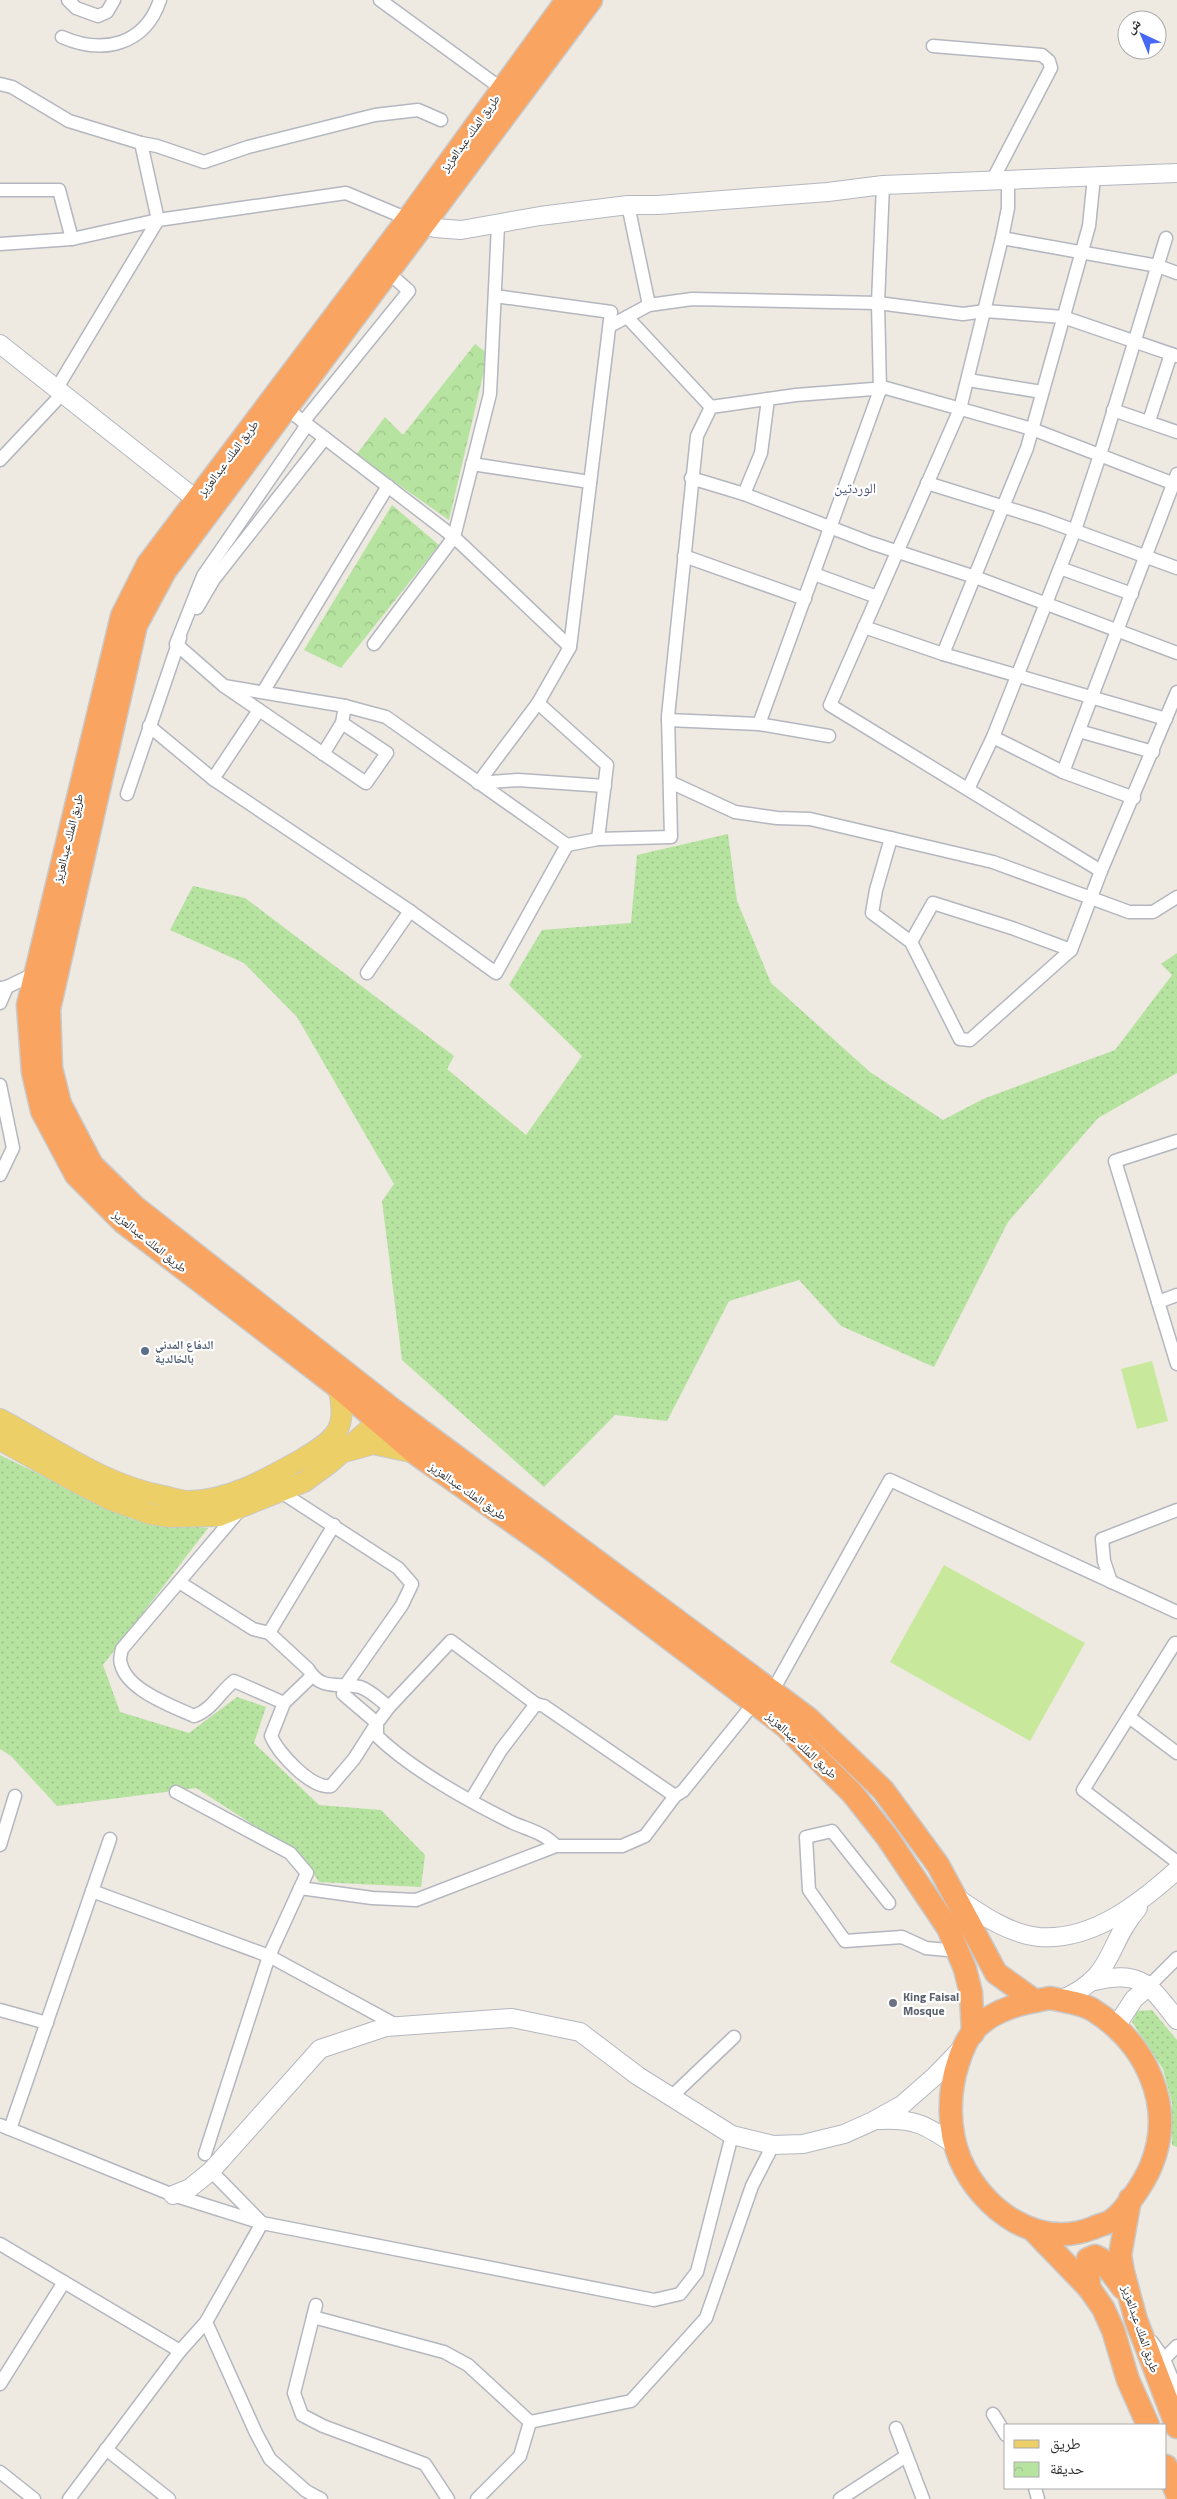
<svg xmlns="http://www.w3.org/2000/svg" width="1177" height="2499" viewBox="0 0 1177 2499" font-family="'Titillium Web','Noto Naskh Arabic',sans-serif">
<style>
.grass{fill:url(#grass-dots)}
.park{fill:url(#park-crowns)}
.pitch{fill:#c8e99c}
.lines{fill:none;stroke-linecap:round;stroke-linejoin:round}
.street-casing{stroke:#b4b7c0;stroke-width:15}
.secondary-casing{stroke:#b4b7c0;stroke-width:20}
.primary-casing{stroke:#c9c9c9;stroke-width:22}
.highway-casing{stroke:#c9c9c9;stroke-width:25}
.street{stroke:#fff;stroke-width:12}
.secondary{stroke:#fff;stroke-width:18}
.primary{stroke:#edcf67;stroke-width:20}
.highway{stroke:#faa461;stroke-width:22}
.service-dot{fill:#5c6f8a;stroke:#fff;stroke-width:2}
.worship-dot{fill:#6b7280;stroke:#fff;stroke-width:2}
.labels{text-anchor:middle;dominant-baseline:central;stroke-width:4.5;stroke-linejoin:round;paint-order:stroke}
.street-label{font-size:12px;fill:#2e2e2e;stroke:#fff}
.service-label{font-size:12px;font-weight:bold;fill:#4e5e75;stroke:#fff;text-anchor:start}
.worship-label{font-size:12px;font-weight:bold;fill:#5b616d;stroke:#fff;text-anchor:start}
.neighbourhood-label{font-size:14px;fill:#4e577e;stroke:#fff}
</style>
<defs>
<pattern id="grass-dots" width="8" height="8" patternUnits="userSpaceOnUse" patternTransform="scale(1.25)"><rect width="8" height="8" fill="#b6e3a0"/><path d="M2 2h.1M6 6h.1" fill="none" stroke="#9dc38a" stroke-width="1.8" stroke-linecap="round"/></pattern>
<pattern id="park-crowns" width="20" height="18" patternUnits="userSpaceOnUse" patternTransform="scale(1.25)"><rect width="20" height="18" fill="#b6e3a0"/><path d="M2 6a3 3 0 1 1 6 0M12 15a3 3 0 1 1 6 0" fill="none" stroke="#9dc38a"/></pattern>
</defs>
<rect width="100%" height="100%" fill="#eee9e1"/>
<!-- grass -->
<g class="grass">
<polygon points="728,834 737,901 771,983 870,1072 943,1120 983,1099 1115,1050 1172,975 1161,964 1177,953 1177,1073 1098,1118 1008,1222 934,1367 841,1326 799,1280 729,1301 667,1421 615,1415 544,1487 402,1360 382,1201 394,1184 297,1017 244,963 170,930 193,886 245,898 454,1056 447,1069 526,1135 582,1056 509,985 542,930 631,923 637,855"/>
<polygon points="0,1455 131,1519 208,1528 103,1665 120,1712 189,1733 237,1697 266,1707 254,1743 319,1805 381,1810 425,1855 421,1887 319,1882 302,1856 196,1788 57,1806 11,1756 0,1749"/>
<polygon points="1152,2010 1177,2040 1177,2147 1172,2145 1172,2103 1163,2069 1132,2022 1137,2011"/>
</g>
<!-- park -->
<g class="park">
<polygon points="475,344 488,354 449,520 356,455 385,417 403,435"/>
<polygon points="392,505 439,545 341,668 304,650"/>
</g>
<!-- pitch -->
<g class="pitch">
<polygon points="1152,1361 1168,1421 1137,1429 1121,1369"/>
<polygon points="944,1565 1085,1643 1030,1741 890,1662"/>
</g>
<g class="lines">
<defs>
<g id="street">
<polyline points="68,0 76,8 98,16 107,12 114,0"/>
<polyline points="380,0 502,89"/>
<path d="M62 37C103 55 145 45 160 0"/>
<polyline points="933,46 1042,55 1049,61 1051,68 992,181"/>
<polyline points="0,84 12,87 69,121 141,143 157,146 204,162 248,147 375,115 418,110 441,120"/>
<polyline points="1008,180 1008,208 1002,238 960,409 830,705 1101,871"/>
<polyline points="0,190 59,190 72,239"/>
<polyline points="628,205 649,305"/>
<polyline points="1002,238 1158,266 1177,273"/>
<polyline points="0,244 72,239 158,220 346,193 408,219"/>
<polyline points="627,317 711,407"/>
<polyline points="610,326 649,305 692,299 878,303 963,314 985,311 1063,317 1177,356"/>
<polyline points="968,380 1042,392"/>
<polyline points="57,388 158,220 141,143"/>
<polyline points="287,409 454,537 570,647"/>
<polyline points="1113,410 1177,432"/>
<polyline points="1149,421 1171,354"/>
<polyline points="303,422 409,291 389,273"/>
<polyline points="307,425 203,576 176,644 224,686 366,783 387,753 342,723"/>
<polyline points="0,460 63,393"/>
<polyline points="472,464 590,482"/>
<polyline points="691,478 744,494 871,543 975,577 1177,653"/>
<polyline points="927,483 1043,519 1177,568"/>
<polyline points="744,494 761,453 768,399"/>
<polyline points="684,556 805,599"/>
<polyline points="1060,568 1132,594"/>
<polyline points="814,574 877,597"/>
<polyline points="197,608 214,579 325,438"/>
<polyline points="864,627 943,654 1166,719"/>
<polyline points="374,644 454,537 490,394 498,225"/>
<polyline points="943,654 1027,448 1089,226 1094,177"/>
<polyline points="224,686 345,706 386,717 567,845 598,839 671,837 668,716 697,436 711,407 796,395 886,388 1032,429 1177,485"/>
<polyline points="263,692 388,486"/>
<polyline points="538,703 607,765 598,839"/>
<polyline points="668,720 759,724 829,736"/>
<polyline points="759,724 880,390 878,303 883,185"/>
<polyline points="149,726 213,779 410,911 496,973 567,845"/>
<polyline points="1079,731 1153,752"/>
<polyline points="993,737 1063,772"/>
<polyline points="323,754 342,723 345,706"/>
<polyline points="213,779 259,710"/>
<polyline points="670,782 735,812 777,818 810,819 993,862 1129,912 1153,912 1177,897"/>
<polyline points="478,783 538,703 570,647 611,312 495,296"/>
<polyline points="478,783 518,780 605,786"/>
<polyline points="968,789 993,737 1075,530 1100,455 1166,238"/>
<polyline points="127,794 180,638"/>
<polyline points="1134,798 1063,772 1177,474"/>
<polyline points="891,838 876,890 872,913 911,942 960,1039 970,1040 1071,950 1101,871 1177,692"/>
<polyline points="911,942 933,903 1012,928 1071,950"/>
<polyline points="367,973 410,911"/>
<polyline points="7,987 36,973"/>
<polyline points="0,988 7,987 0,1003"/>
<polyline points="0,1085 13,1148 0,1175"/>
<polyline points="1177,1141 1115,1161 1177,1364"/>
<polyline points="1158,1302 1177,1295"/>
<path d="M281 1492 398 1568 412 1584 402 1605 345 1686 343 1694 377 1723 354 1759 331 1786C311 1789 278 1753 271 1736L284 1703"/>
<path d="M239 1511 122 1649C121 1653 119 1660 121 1664 127 1690 172 1706 194 1716 213 1709 218 1694 234 1681L284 1703 312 1676"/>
<path d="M179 1582 253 1629 269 1633 308 1669C322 1692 339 1682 360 1687 370 1690 381 1701 389 1707"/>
<polyline points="1111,1582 1104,1561 1102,1539 1177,1510"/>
<polyline points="269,1633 334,1525"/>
<polyline points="1177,1645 1175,1643 1083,1790 1177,1862"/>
<polyline points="772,1692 890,1480 1177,1612"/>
<polyline points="1129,1717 1177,1753"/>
<polyline points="176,1792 290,1853 307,1873 269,1956 205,2154"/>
<polyline points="471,1800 501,1750 536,1704"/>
<polyline points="0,1845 15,1796"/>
<path d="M556 1846C544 1832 525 1829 509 1821 465 1799 412 1770 377 1736V1723L389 1707 451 1641 536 1704 544 1706 675 1796"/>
<polyline points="300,1888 372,1898 416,1900 556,1846 622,1846 645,1836 675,1796 683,1791 754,1703"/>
<polyline points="92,1891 269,1956 398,2026"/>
<polyline points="889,1903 832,1831 806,1837 809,1890 845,1941 902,1937 926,1948 958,1951"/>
<polyline points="1150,1985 1177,1958"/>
<polyline points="0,2010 47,2023"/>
<polyline points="671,2097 734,2037"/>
<polyline points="0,2125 173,2195 262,2223 654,2300 680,2294 697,2272 732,2135"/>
<polyline points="10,2129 110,1839"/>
<polyline points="0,2244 180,2351"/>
<polyline points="316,2305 294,2393 302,2415 323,2426 425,2464 448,2499"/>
<polyline points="313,2317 444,2352 468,2365 530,2422 631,2401 706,2318 752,2186 773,2145"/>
<polyline points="206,2322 256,2433 270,2459 306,2491 321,2499"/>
<polyline points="1152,2342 1164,2359 1177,2391"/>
<polyline points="1164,2359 1177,2346"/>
<polyline points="0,2384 64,2282"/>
<polyline points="993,2414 1006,2435"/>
<polyline points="896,2428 923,2499"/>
<polyline points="106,2449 169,2499"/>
<polyline points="0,2472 34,2499"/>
<polyline points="1035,2488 1038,2499"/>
<polyline points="69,2499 180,2351 206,2322 262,2223 211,2171"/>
<polyline points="477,2499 520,2456 530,2422"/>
<polyline points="840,2499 906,2456"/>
</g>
<g id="secondary">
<polyline points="413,221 435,228 461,230 540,216 628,205 658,205 828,192 883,185 1177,173"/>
<polyline points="0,344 197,500"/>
<path d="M957 1898C982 1915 1009 1934 1039 1937 1093 1941 1140 1903 1177 1870"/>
<path d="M1090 1982C1141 1969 1148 1983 1177 2020"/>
<path d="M1060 2000C1116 1977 1105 1946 1138 1908"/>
<polyline points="1115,2028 1134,1999 1150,1985"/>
<path d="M879 2120C916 2118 927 2126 957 2146"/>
<polyline points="173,2195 190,2188 211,2171 320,2049 386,2027 512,2018 580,2032 638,2076 732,2135 773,2145 803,2144 844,2134 873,2121 902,2105 935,2076 963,2047"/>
</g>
<g id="primary">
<path d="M0 1419C53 1447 103 1485 164 1496 172 1498 181 1501 190 1501 231 1500 268 1478 302 1459 338 1438 348 1428 338 1387"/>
<polyline points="0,1440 74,1481 111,1500 150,1514 169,1517 219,1516 304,1482 330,1463 390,1411"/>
<polyline points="348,1451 373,1444 415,1453"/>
</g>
<g id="highway">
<polyline points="567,0 408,219 148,564 122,616 28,1005 33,1072 42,1111 76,1175 123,1222 338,1387 415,1453 551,1549 785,1726 853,1794 887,1837 948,1928 965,1969 971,1993 973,2033"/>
<polyline points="591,0 165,571 136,625 49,1009 51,1068 60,1104 92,1165 135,1207 392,1409 808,1718 883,1790 938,1865 996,1973 1035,2001"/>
<path d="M1050 1998C1063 2001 1082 2003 1093 2010 1146 2043 1176 2106 1151 2166 1145 2181 1124 2213 1111 2221 1106 2224 1099 2225 1093 2228 1038 2250 982 2210 960 2159 948 2130 948 2093 958 2063 962 2050 967 2037 977 2027 997 2008 1023 2003 1050 1998Z"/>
<polyline points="1130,2199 1120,2255 1123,2272 1136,2320 1177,2427"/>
<polyline points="1035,2232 1089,2288 1103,2308 1113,2330 1128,2380 1148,2425"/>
<polyline points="1089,2288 1088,2259 1095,2256 1101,2259 1123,2288"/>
<polyline points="1166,2466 1177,2494"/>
</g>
</defs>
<!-- street casing -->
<use href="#street" class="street-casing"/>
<!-- secondary casing -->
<use href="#secondary" class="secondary-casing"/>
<!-- primary casing -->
<use href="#primary" class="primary-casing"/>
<!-- highway casing -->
<use href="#highway" class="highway-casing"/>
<!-- street -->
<use href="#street" class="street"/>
<!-- secondary -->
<use href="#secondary" class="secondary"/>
<!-- primary -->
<use href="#primary" class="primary"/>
<!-- highway -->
<use href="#highway" class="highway"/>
</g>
<!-- markers -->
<circle class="service-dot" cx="145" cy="1351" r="5"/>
<circle class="worship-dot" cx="893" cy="2003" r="5"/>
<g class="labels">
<!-- street labels -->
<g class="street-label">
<text transform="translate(470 133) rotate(-54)">طريق الملك عبدالعزيز</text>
<text transform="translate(228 458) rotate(-53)">طريق الملك عبدالعزيز</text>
<text transform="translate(68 838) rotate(-76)">طريق الملك عبدالعزيز</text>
<text transform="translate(150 1241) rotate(39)">طريق الملك عبدالعزيز</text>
<text transform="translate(468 1491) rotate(35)">طريق الملك عبدالعزيز</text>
<text transform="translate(802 1745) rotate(43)">طريق الملك عبدالعزيز</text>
<text transform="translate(1141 2329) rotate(71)">طريق الملك عبدالعزيز</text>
</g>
<!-- service labels -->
<g class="service-label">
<text x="155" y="1344">الدفاع المدني<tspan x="155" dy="14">بالخالدية</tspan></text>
</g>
<!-- worship labels -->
<g class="worship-label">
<text x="903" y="1996">King Faisal<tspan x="903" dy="14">Mosque</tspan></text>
</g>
<!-- neighbourhood labels -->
<g class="neighbourhood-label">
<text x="855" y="487">الوردتين</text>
</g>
</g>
<!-- legend -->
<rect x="1004" y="2424" width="162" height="65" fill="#ffffff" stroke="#ababab"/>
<rect x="1014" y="2440" width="25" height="8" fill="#edcf67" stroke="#ababab"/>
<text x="1050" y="2449" font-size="15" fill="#2e2e2e">طريق</text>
<rect x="1014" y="2462" width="25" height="15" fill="url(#park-crowns)" stroke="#ababab"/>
<text x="1050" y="2474" font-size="15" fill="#2e2e2e">حديقة</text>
<!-- north arrow -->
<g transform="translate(1142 35) rotate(316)"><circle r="24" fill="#ffffff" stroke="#ababab"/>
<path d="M0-4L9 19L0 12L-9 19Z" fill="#4767f5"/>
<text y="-8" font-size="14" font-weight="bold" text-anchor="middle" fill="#2e2e2e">ش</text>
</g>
</svg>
